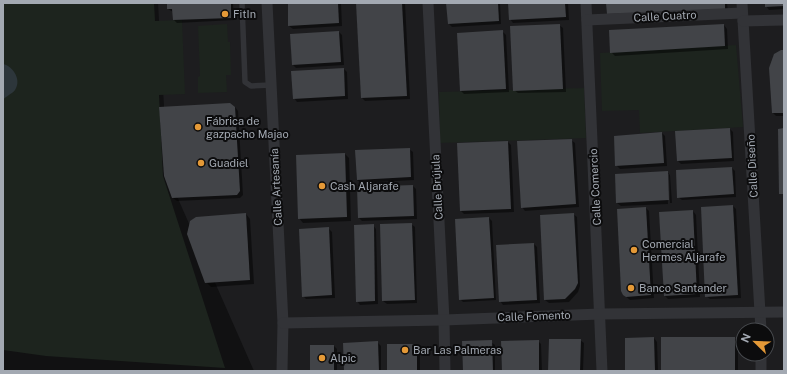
<svg xmlns="http://www.w3.org/2000/svg" width="787" height="374" font-family="'Public Sans',sans-serif">
<style>
.built{fill:#1d1d1f;fill-rule:evenodd}
.green{fill:#1d241e}
.water{fill:#2d363b}
.shadow{fill:#0007}
.building{fill:#424448}
.lines{fill:none;stroke-linecap:round;stroke-linejoin:round}
.lane{stroke:#323337;stroke-width:5.5}
.street{stroke:#323337;stroke-width:11}
.poi-dot{fill:#e49937;stroke:#0c0c0d;stroke-width:1.5}
.labels{text-anchor:middle;dominant-baseline:central;stroke-width:4;stroke-linejoin:round;paint-order:stroke}
.poi-label{font-size:11px;fill:#a3a9b2;stroke:#0c0c0d;text-anchor:start}
.street-label{font-size:11px;fill:#a3a9b2;stroke:#0c0c0d}
</style>
<rect width="100%" height="100%" fill="#111112"/>
<path class="built" d="M158 3H784V371H254L168 176ZM743 330H767V354H743Z"/>
<g class="green">
<path d="M3 3H154L155 21 182 20 185 94 159 95 163 176 225 368 46 356 3 350Z"/>
<path d="M227 24 228 42H230L231 75H226L227 92 198 93V77L200 76 198 26Z"/>
<path d="M736 45 743 127 640 133 639 110 602 111 600 53Z"/>
<path d="M584 88 586 138 440 143 439 92Z"/>
</g>
<path class="water" d="M3 64C13 66 22 80 15 90 12 94 6 96 3 100Z"/>
<g class="shadow">
<path d="M183 3H233L234 20 177 23 174 20 173 12 168 9Z"/>
<path d="M289 3H341L342 26 293 29 289 26Z"/>
<path d="M357 3H405L410 99 365 101 362 98Z"/>
<path d="M447 3H500L501 24 452 27 449 24Z"/>
<path d="M509 3H568L569 20 513 23 510 19Z"/>
<path d="M607 3H727L728 12Z"/>
<path d="M766 3H784V9L769 10 766 6Z"/>
<path d="M559 25 563 28 566 92 518 93 514 90Z"/>
<path d="M724 25 727 29 728 49 615 56 611 52Z"/>
<path d="M502 31 506 35 509 92 464 94 461 91Z"/>
<path d="M339 32 342 35 344 65 296 68 293 65Z"/>
<path d="M784 51V116H776L773 113Z"/>
<path d="M344 69 347 72 348 99 297 102 294 98Z"/>
<path d="M235 107 238 111 243 195 240 198 177 201 173 198Z"/>
<path d="M730 129 733 132 734 161 681 164 678 161Z"/>
<path d="M662 133 665 136 667 166 620 169 616 165Z"/>
<path d="M571 140 575 143 579 207 525 211 522 207Z"/>
<path d="M508 142 511 145 514 212 464 214 461 211Z"/>
<path d="M409 149 413 152 414 180 361 183 357 180Z"/>
<path d="M345 154 349 158 351 221 303 223 299 218Z"/>
<path d="M732 168 735 171 736 197 682 200 678 197Z"/>
<path d="M667 172 670 175 672 203H670L669 174H667L668 204 621 206 617 203 616 175Z"/>
<path d="M413 186 416 189 417 219 362 221 359 218Z"/>
<path d="M733 206 736 209 741 298 710 299 706 296Z"/>
<path d="M646 208 649 211 654 298 630 300 624 295Z"/>
<path d="M693 211 696 215 700 297 668 299 665 296Z"/>
<path d="M246 214 250 219 254 284 211 287 206 282Z"/>
<path d="M573 214 577 217 580 286 578 292 569 302 549 303 545 300Z"/>
<path d="M489 218 492 221 496 300 463 302 460 299Z"/>
<path d="M411 224 415 227 417 303 387 304 383 301Z"/>
<path d="M373 225 376 229 378 304 360 305 357 301Z"/>
<path d="M328 228 332 232 335 298 306 299 303 296Z"/>
<path d="M534 244 537 247 540 303 503 305 500 301Z"/>
<path d="M654 338 657 342 658 371H626V339Z"/>
<path d="M734 338 738 341V371H662Z"/>
<path d="M580 340 584 343 583 371H549Z"/>
<path d="M538 341 541 344 542 371H503Z"/>
<path d="M377 342 381 346V371H345Z"/>
<path d="M491 342 495 345V371H464Z"/>
<path d="M417 345 420 348V371H388Z"/>
<path d="M334 346 337 349V371H311Z"/>
</g>
<g class="building">
<path d="M167 3H231V18L173 20 172 9H167Z"/>
<path d="M288 3H338L339 23 288 26Z"/>
<path d="M356 3H402L407 96 361 98Z"/>
<path d="M446 3H498L499 21 448 24Z"/>
<path d="M508 3H565L566 17 509 20Z"/>
<path d="M606 3H725V9L607 14Z"/>
<path d="M765 3H784V6L765 7Z"/>
<path d="M560 24 563 89 513 91 510 26Z"/>
<path d="M724 24 725 46 610 53 609 30Z"/>
<path d="M503 30 506 89 460 91 457 33Z"/>
<path d="M339 31 341 62 292 65 290 34Z"/>
<path d="M781 50H784V113H772L769 68 774 54Z"/>
<path d="M344 68 345 96 293 99 291 71Z"/>
<path d="M230 103 235 107 240 191 237 195 172 198 164 176 159 107Z"/>
<path d="M730 128 732 158 677 161 675 131Z"/>
<path d="M784 128V194H779L778 129Z"/>
<path d="M662 132 664 163 615 166 614 136Z"/>
<path d="M572 139 576 204 521 208 517 141Z"/>
<path d="M508 141 511 209 460 211 457 143Z"/>
<path d="M410 148 411 177 357 180 355 150Z"/>
<path d="M345 153 347 217 298 219 296 155Z"/>
<path d="M732 167 734 194 677 198 676 170Z"/>
<path d="M668 171 669 200 616 203 615 174Z"/>
<path d="M413 185 414 216 358 218 357 187Z"/>
<path d="M733 205 738 295 705 297 701 207Z"/>
<path d="M646 207 651 295 626 297 623 295 621 291 617 209Z"/>
<path d="M693 210 697 294 664 296 659 212Z"/>
<path d="M246 213 250 280 205 283 187 234 190 221 196 217Z"/>
<path d="M574 213 578 283 575 289 565 299 544 300 540 215Z"/>
<path d="M489 217 494 298 459 300 455 219Z"/>
<path d="M412 223 415 300 382 301 380 224Z"/>
<path d="M374 224 375 301 356 302 354 225Z"/>
<path d="M329 227 332 295 302 297 299 229Z"/>
<path d="M534 243 537 300 499 302 496 245Z"/>
<path d="M654 337 655 371H625V338Z"/>
<rect x="661" y="337" width="74" height="34"/>
<path d="M549 339H581L580 371H548Z"/>
<path d="M492 340 493 371H463L462 341Z"/>
<path d="M539 340V371H502L501 341Z"/>
<path d="M378 341 379 371H344L343 343Z"/>
<rect x="387" y="344" width="30" height="27"/>
<rect x="310" y="345" width="24" height="26"/>
</g>
<g class="lines">
<path class="lane" d="M242 3 245 82 251 86 271 85"/>
<g class="street">
<path d="M267 3 283 323 282 371"/>
<path d="M428 3 444 320 445 371"/>
<path d="M586 3 602 371"/>
<path d="M742 3 761 330"/>
<path d="M587 20 742 13"/>
<path d="M743 21 784 20"/>
<path d="M283 323 444 320 600 314 784 312"/>
<path d="M761 354V371"/>
</g>
</g>
<g class="poi-dot">
<circle cx="225" cy="14" r="4"/>
<circle cx="198" cy="127" r="4"/>
<circle cx="201" cy="163" r="4"/>
<circle cx="322" cy="186" r="4"/>
<circle cx="634" cy="250" r="4"/>
<circle cx="631" cy="288" r="4"/>
<circle cx="405" cy="350" r="4"/>
<circle cx="322" cy="358" r="4"/>
</g>
<g class="labels">
<g class="poi-label">
<text x="233" y="14">FitIn</text>
<text x="206" y="121">Fábrica de<tspan x="206" dy="13">gazpacho Majao</tspan></text>
<text x="209" y="163">Guadiel</text>
<text x="330" y="186">Cash Aljarafe</text>
<text x="642" y="244">Comercial<tspan x="642" dy="13">Hermes Aljarafe</tspan></text>
<text x="639" y="288">Banco Santander</text>
<text x="413" y="350">Bar Las Palmeras</text>
<text x="330" y="358">Alpic</text>
</g>
<g class="street-label">
<text transform="translate(665 16) rotate(-3)">Calle Cuatro</text>
<text transform="translate(752 166) rotate(-93)">Calle Diseño</text>
<text transform="translate(276 187) rotate(-93)">Calle Artesanía</text>
<text transform="translate(437 187) rotate(-93)">Calle Brújula</text>
<text transform="translate(595 187) rotate(-93)">Calle Comercio</text>
<text transform="translate(534 316) rotate(-2)">Calle Fomento</text>
</g>
</g>
<rect width="787" height="374" fill="none" stroke="#a3a9b2" stroke-width="8"/>
<g transform="translate(755 342) rotate(293)"><circle r="19" fill="#0c0c0d" stroke="#484b4f"/>
<path d="M0-3L7 15L0 10L-7 15Z" fill="#e49937"/>
<text y="-6" font-size="11" font-weight="bold" text-anchor="middle" fill="#a3a9b2">N</text>
</g>
</svg>
